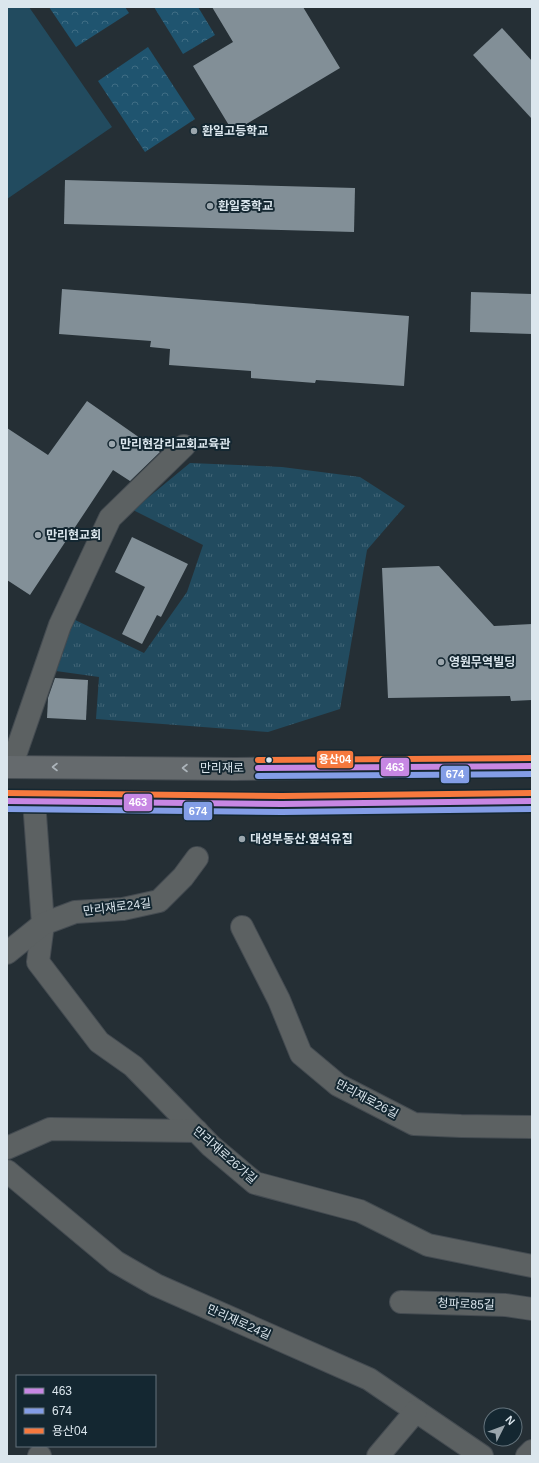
<svg xmlns="http://www.w3.org/2000/svg" width="539" height="1463" font-family="Helvetica,'Noto Sans KR',sans-serif">
<style>
.grass{fill:url(#grass-tufts)}
.forest{fill:url(#forest-crowns)}
.pitch{fill:#224b5f}
.building{fill:#828f97}
.lines{fill:none;stroke-linecap:round;stroke-linejoin:round}
.minor-casing{stroke:#444b51;stroke-width:24}
.primary-casing{stroke:#444b51;stroke-width:24}
.minor{stroke:#5c6162;stroke-width:22}
.primary{stroke:#656a6d;stroke-width:22}
.bus-1-casing{stroke:#142731;stroke-width:9}
.bus-2-casing{stroke:#142731;stroke-width:9}
.bus-3-casing{stroke:#142731;stroke-width:9}
.bus-1{stroke:#c787e3;stroke-width:6}
.bus-2{stroke:#839de6;stroke-width:6}
.bus-3{stroke:#f6793e;stroke-width:6}
.oneway{stroke:#acb4ba}
.poi-dot{fill:#9ba6ad;stroke:#142731;stroke-width:1.5}
.bus-dot{fill:#dbe6ed;stroke:#142731;stroke-width:1.5}
.labels{text-anchor:middle;dominant-baseline:central;stroke-width:4;stroke-linejoin:round;paint-order:stroke}
.poi-label{font-size:12px;font-weight:bold;fill:#dbe6ed;stroke:#142731;text-anchor:start}
.street-label{font-size:12px;fill:#dbe6ed;stroke:#142731}
.line-badge{stroke:#142731;stroke-width:1.5}
.badge-label{font-size:11px;text-anchor:middle;font-weight:bold;fill:#fff}
</style>
<defs>
<pattern id="grass-tufts" width="24" height="20" patternUnits="userSpaceOnUse"><rect width="24" height="20" fill="#224b5f"/><path d="M3 7l-1-3M5 7V3M7 7l1-3M15 17l-1-3M17 17v-4M19 17l1-3" fill="none" stroke="#426576"/></pattern>
<pattern id="forest-crowns" width="20" height="18" patternUnits="userSpaceOnUse"><rect width="20" height="18" fill="#1f546f"/><path d="M2 6a3 3 0 1 1 6 0M12 15a3 3 0 1 1 6 0" fill="none" stroke="#3f6d84"/></pattern>
</defs>
<rect width="100%" height="100%" fill="#252f35"/>
<path class="grass" d="M190 463 282 467 360 477 405 506 367 550 340 709 268 732 96 719 99 677 56 671 71 618 144 653 187 592 203 545 133 510Z"/>
<g class="forest">
<path d="M49 7H125L129 13 76 47Z"/>
<path d="M154 7H198L215 35 183 54Z"/>
<path d="M148 47 195 119 145 152 98 81Z"/>
</g>
<path class="pitch" d="M7 7H29L112 127 7 199Z"/>
<g class="building">
<path d="M212 7H303L340 68 233 132 193 66 233 42Z"/>
<path d="M502 28 532 61V119L473 55Z"/>
<path d="M65 180 355 188 354 232 64 224Z"/>
<path d="M62 289 409 316 404 386 316 380 315 383 251 378V371L169 365 170 349 150 347 151 341 59 334Z"/>
<path d="M471 292 532 294V334L470 332Z"/>
<path d="M87 401 160 452 130 481 113 470 30 595 7 580V428L48 455Z"/>
<path d="M132 537 188 564 161 617 157 615 142 644 122 634 145 587 115 572Z"/>
<path d="M439 566 494 626 532 624V700L511 701 510 696 388 698 382 568Z"/>
<path d="M55 678 88 680 86 720 47 718 48 698Z"/>
</g>
<g class="lines">
<g class="minor-casing">
<g id="minor">
<path d="M11 767 60 625 110 518 184 446"/>
<path d="M34 801 43 924 38 962 99 1042 133 1066 211 1146 255 1183 360 1211 428 1245 532 1266"/>
<path d="M242 927 279 1000 301 1054 338 1085 414 1124 461 1126 532 1127"/>
<path d="M7 953 43 924 75 912 123 909 159 901 183 877 197 858"/>
<path d="M7 1148 50 1129 197 1131"/>
<path d="M7 1171 116 1262 156 1285 369 1379 482 1456"/>
<path d="M401 1302 505 1305 532 1309"/>
<path d="M39 1456H40"/>
<path d="M378 1456 416 1411"/>
<path d="M527 1456 532 1451"/>
</g>
</g>
<g class="primary-casing">
<g id="primary">
<path d="M7 767 235 769 532 766"/>
<path d="M7 801 282 804 532 801"/>
</g>
</g>
<use href="#minor" class="minor"/>
<use href="#primary" class="primary"/>
<g class="bus-1-casing">
<g id="bus-1">
<path d="M258 768 532 766"/>
<path d="M7 801 282 804 532 801"/>
</g>
</g>
<g class="bus-2-casing">
<g id="bus-2">
<path d="M258 776 532 774"/>
<path d="M7 809 282 812 532 809"/>
</g>
</g>
<g class="bus-3-casing">
<g id="bus-3">
<path d="M258 760 532 758"/>
<path d="M7 793 282 796 532 793"/>
</g>
</g>
<use href="#bus-1" class="bus-1"/>
<use href="#bus-2" class="bus-2"/>
<use href="#bus-3" class="bus-3"/>
</g>
<defs><path id="oneway-chevron" d="M-2-3.5L2.5 0L-2 3.5" fill="none" stroke-width="1.6" stroke-linecap="round" stroke-linejoin="round"/></defs>
<g class="oneway">
<use href="#oneway-chevron" transform="translate(55 767) rotate(-180)"/>
<use href="#oneway-chevron" transform="translate(185 768) rotate(-180)"/>
</g>
<g class="poi-dot">
<circle cx="194" cy="131" r="4"/>
<circle cx="210" cy="206" r="4"/>
<circle cx="112" cy="444" r="4"/>
<circle cx="38" cy="535" r="4"/>
<circle cx="441" cy="662" r="4"/>
<circle cx="242" cy="839" r="4"/>
</g>
<circle class="bus-dot" cx="269" cy="760" r="3.5"/>
<g class="labels">
<g class="poi-label">
<text x="202" y="131">환일고등학교</text>
<text x="218" y="206">환일중학교</text>
<text x="120" y="444">만리현감리교회교육관</text>
<text x="46" y="535">만리현교회</text>
<text x="449" y="662">영원무역빌딩</text>
<text x="250" y="839">대성부동산.옆석유집</text>
</g>
<g class="street-label">
<text x="222" y="768">만리재로</text>
<text transform="translate(117 907) rotate(-7)">만리재로24길</text>
<text transform="translate(367 1099) rotate(28)">만리재로26길</text>
<text transform="translate(225 1155) rotate(41)">만리재로26가길</text>
<text transform="translate(466 1304) rotate(2)">청파로85길</text>
<text transform="translate(239 1322) rotate(24)">만리재로24길</text>
</g>
</g>
<g class="line-badge">
<rect x="316" y="750" width="38" height="19" rx="4" fill="#f6793e"/>
<rect x="380" y="757" width="30" height="20" rx="4" fill="#c787e3"/>
<rect x="440" y="765" width="30" height="19" rx="4" fill="#839de6"/>
<rect x="123" y="793" width="30" height="19" rx="4" fill="#c787e3"/>
<rect x="183" y="801" width="30" height="20" rx="4" fill="#839de6"/>
</g>
<g class="badge-label">
<text x="335" y="763">용산04</text>
<text x="395" y="771">463</text>
<text x="455" y="778">674</text>
<text x="138" y="806">463</text>
<text x="198" y="815">674</text>
</g>
<rect width="539" height="1463" fill="none" stroke="#dbe6ed" stroke-width="16"/>
<rect x="16" y="1375" width="140" height="72" fill="#142731" stroke="#64737c"/>
<rect x="24" y="1388" width="20" height="6" fill="#c787e3" stroke="#64737c"/>
<text x="52" y="1395" font-size="12" fill="#dbe6ed">463</text>
<rect x="24" y="1408" width="20" height="6" fill="#839de6" stroke="#64737c"/>
<text x="52" y="1415" font-size="12" fill="#dbe6ed">674</text>
<rect x="24" y="1428" width="20" height="6" fill="#f6793e" stroke="#64737c"/>
<text x="52" y="1435" font-size="12" fill="#dbe6ed">용산04</text>
<g transform="translate(503 1427) rotate(48)"><circle r="19" fill="#142731" stroke="#64737c"/>
<path d="M0-3L7 15L0 10L-7 15Z" fill="#9ba6ad"/>
<text y="-6" font-size="11" font-weight="bold" text-anchor="middle" fill="#dbe6ed">N</text>
</g>
</svg>
